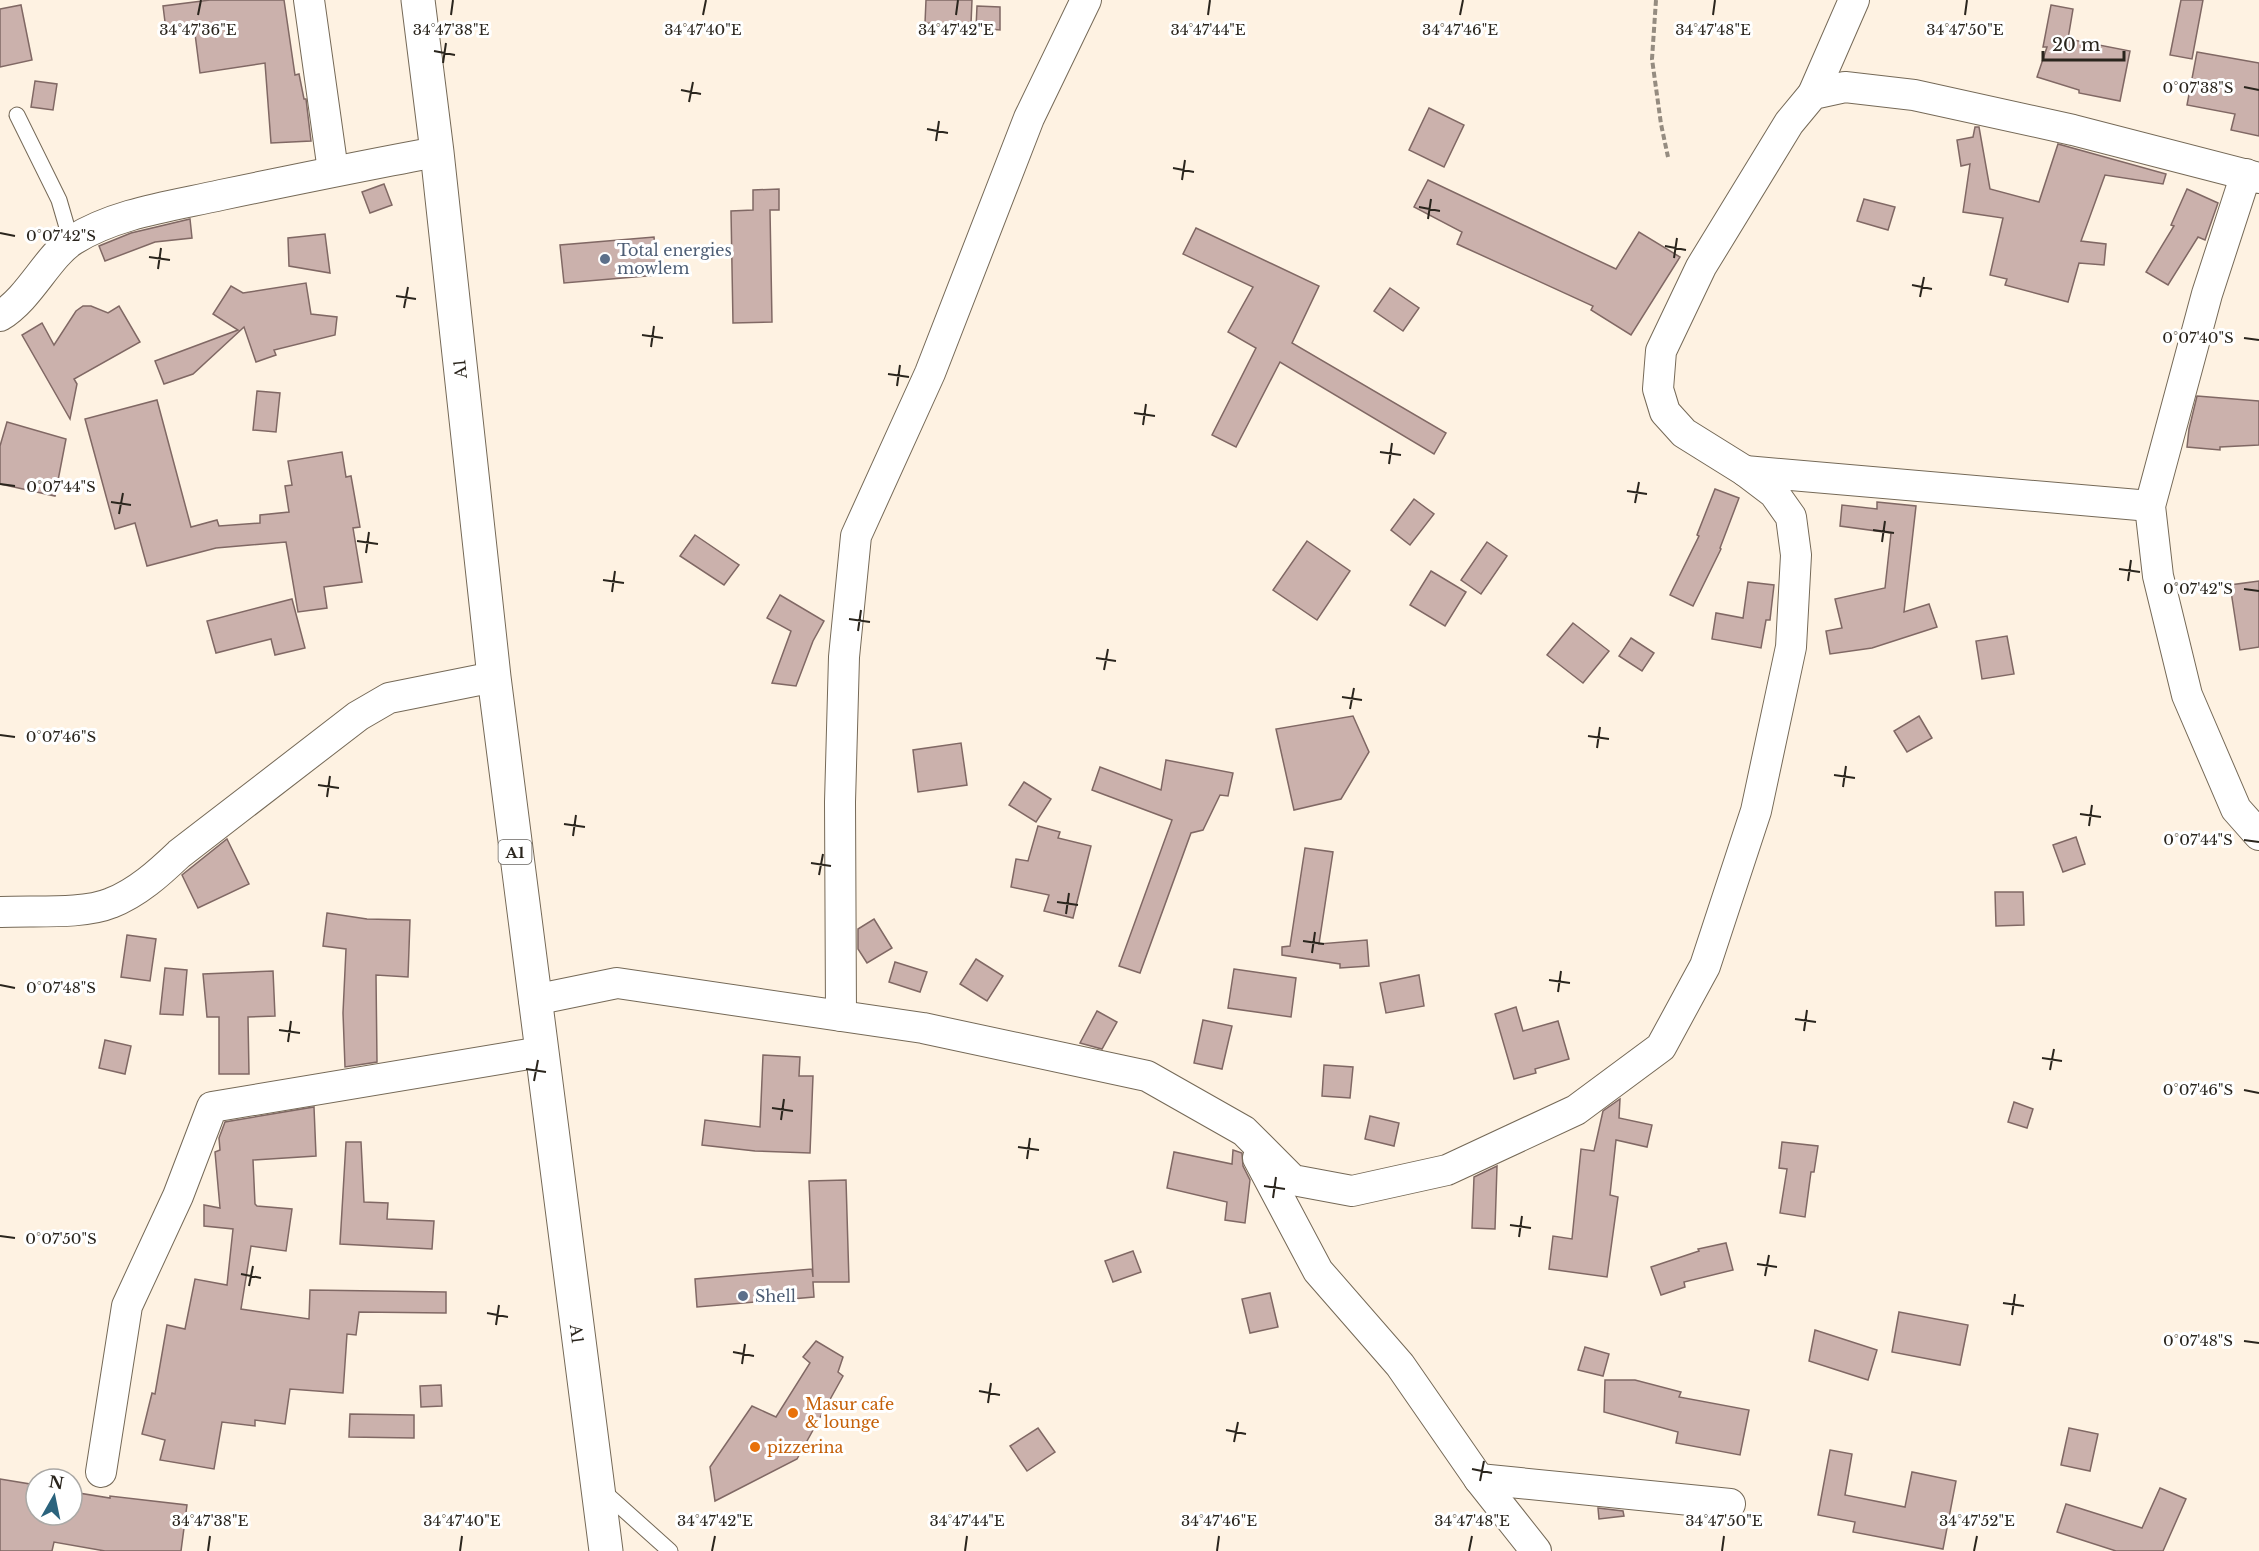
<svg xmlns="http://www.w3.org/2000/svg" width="2259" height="1551" font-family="'Libre Baskerville',serif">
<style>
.building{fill:#cbb1ac;stroke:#806864;stroke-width:1.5}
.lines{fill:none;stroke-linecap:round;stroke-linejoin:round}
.lane-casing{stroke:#756957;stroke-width:17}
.street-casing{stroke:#756957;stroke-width:32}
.highway-casing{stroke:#756957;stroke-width:35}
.path{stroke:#958c80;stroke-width:4;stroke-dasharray:6 3;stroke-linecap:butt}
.lane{stroke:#fff;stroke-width:15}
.street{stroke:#fff;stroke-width:30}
.highway{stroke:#fff;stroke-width:33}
.ticks{fill:none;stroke:#2a251d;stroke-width:2}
.service-dot{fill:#5c6f8a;stroke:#fff;stroke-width:2}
.food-dot{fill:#e8710a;stroke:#fff;stroke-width:2}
.labels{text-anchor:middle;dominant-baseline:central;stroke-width:6;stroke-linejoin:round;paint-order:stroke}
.shield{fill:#fff;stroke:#6a6661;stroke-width:1.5}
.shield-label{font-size:15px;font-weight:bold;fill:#2a251d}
.service-label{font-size:16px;fill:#4e5e75;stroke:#fff;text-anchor:start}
.street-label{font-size:16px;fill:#2a251d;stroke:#fff}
.food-label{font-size:16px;fill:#c56008;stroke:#fff;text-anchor:start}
.ticks-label{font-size:15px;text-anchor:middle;fill:#2a251d;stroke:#fff;stroke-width:6;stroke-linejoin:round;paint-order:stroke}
</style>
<rect width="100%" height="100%" fill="#fef2e2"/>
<g class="building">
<path d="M210 0H284L295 75 299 74 304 99H306L311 141 271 143 265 63 200 73 194 26 166 30 163 6Z"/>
<path d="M926 0H972L971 24 925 23Z"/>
<path d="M2181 0H2203L2192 59 2170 55Z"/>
<path d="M21 5 32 60 0 67V9Z"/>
<path d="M2051 5 2073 9 2068 39 2130 51 2120 101 2079 93V90L2037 77 2047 47H2043Z"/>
<path d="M977 6 1000 7V30L976 28Z"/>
<path d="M2197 52 2259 63V136L2231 130 2235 114 2187 105Z"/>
<path d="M35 81 57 84 53 110 31 107Z"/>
<path d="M1429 108 1464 125 1444 167 1409 150Z"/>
<path d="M1975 127H1979L1990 189 2039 202 2058 144 2166 174 2163 184 2105 175 2081 241 2106 244 2104 265 2079 263 2068 302 2005 285 2007 279 1990 275 2003 218 1963 212 1970 164 1961 166 1957 140 1973 137Z"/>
<path d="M1428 180 1616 269 1639 232 1680 257 1631 335 1591 310 1593 306 1457 244 1462 232 1414 207Z"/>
<path d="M384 184 392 205 370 213 362 192Z"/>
<path d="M779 189V210H770L772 322 733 323 731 211 753 210V190Z"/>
<path d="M2187 189 2218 203 2205 240 2198 237 2168 285 2146 272 2174 226 2171 225Z"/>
<path d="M1864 199 1895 207 1888 230 1857 221Z"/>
<path d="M190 219 192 238 155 242 105 261 99 246 131 233Z"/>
<path d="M1196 228 1319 286 1292 343 1446 433 1434 454 1280 362 1236 447 1212 435 1256 348 1228 332 1253 287 1183 254Z"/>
<path d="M325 234 330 273 289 266 288 238Z"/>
<path d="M654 237 658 275 564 283 560 245Z"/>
<path d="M306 283 311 314 337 317 335 335 274 350 276 355 256 362 244 327 193 374 164 384 155 361 238 330 213 314 231 286 243 293Z"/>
<path d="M1390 288 1419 308 1403 331 1374 311Z"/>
<path d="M83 306H91L108 313 119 306 140 342 74 379 77 384 70 419 22 335 42 323 54 345 76 311Z"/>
<path d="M257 391 280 393 276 432 253 430Z"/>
<path d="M2197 396 2259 401V445L2220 447V450L2187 447 2189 429Z"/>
<path d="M157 400 191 527 217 520 219 526 260 523V515L289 512 285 486 292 485 288 461 342 452 346 477 351 476 360 527 353 528 362 582 324 587 327 608 298 612 286 542 216 548 147 566 135 523 115 529 85 419Z"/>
<path d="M7 422 66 439 55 496 0 484V446Z"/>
<path d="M1715 489 1739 498 1720 548 1721 549 1693 606 1670 595 1699 536 1697 535Z"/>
<path d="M1414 499 1434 514 1410 545 1391 530Z"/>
<path d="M1877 502 1916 506 1904 612 1929 604 1937 627 1872 648 1830 654 1826 631 1842 628 1835 599 1885 588 1891 533 1840 526 1842 505 1877 509Z"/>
<path d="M695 535 739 565 724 585 680 556Z"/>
<path d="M1307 541 1350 571 1317 620 1273 590Z"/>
<path d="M1487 542 1507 556 1481 594 1461 580Z"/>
<path d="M1431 571 1466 592 1445 626 1410 605Z"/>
<path d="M2259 581V647L2240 650 2230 585Z"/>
<path d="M1748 582 1774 585 1770 620H1766L1761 648 1712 639 1716 613 1743 618Z"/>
<path d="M780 595 824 621 813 641 796 686 772 683 791 631 767 618Z"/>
<path d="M292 599 305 648 275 655 271 639 216 653 207 621Z"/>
<path d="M1573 623 1609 651 1583 683 1547 655Z"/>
<path d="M2007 636 2014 674 1982 679 1976 641Z"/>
<path d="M1631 638 1654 653 1642 671 1619 656Z"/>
<path d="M1353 716 1369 752 1341 799 1294 810 1276 729Z"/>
<path d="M1919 716 1932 738 1907 752 1894 731Z"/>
<path d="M961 743 967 785 918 792 913 750Z"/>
<path d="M1166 760 1233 773 1228 796 1220 795 1203 830 1191 833 1140 973 1119 966 1172 820 1092 790 1100 767 1161 790Z"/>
<path d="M1024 782 1051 799 1036 822 1009 805Z"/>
<path d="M1038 826 1060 832 1058 838 1091 846 1073 918 1044 911 1049 895 1011 887 1016 859 1028 861Z"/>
<path d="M2076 837 2085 864 2063 872 2053 845Z"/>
<path d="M227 839 249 884 198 908 182 875Z"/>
<path d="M1305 848 1333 852 1319 944 1367 940 1369 966 1340 968V964L1282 955V947L1290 946Z"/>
<path d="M1995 892H2023L2024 925 1996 926Z"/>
<path d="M327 913 367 919 410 920 408 977 376 975 377 1062 345 1067 343 1013 346 949 323 946Z"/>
<path d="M874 919 892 948 867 963 858 949V929Z"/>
<path d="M127 935 156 939 150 981 121 977Z"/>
<path d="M976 959 1003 976 987 1001 960 984Z"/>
<path d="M895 962 927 972 920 992 889 982Z"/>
<path d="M165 968 187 970 183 1015 160 1014Z"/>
<path d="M1234 969 1296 978 1291 1017 1228 1008Z"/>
<path d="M273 971 275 1016 248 1017 249 1074H219V1017H207L203 974Z"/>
<path d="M1419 975 1424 1006 1386 1013 1380 983Z"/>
<path d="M1516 1007 1523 1031 1558 1021 1569 1059 1535 1069 1536 1073 1514 1079 1495 1014Z"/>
<path d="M1097 1011 1117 1022 1102 1049 1080 1043Z"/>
<path d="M1203 1020 1232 1026 1222 1069 1194 1063Z"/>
<path d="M105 1040 131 1046 125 1074 99 1068Z"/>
<path d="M763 1055 800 1057 799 1076H813L810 1153 755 1151 702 1145 705 1120 760 1127Z"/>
<path d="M1324 1065 1353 1067 1350 1098 1322 1096Z"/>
<path d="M1620 1099 1619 1118 1652 1125 1647 1147 1616 1140 1610 1195 1618 1197 1607 1277 1549 1269 1553 1236 1572 1239 1581 1149 1594 1151 1603 1111Z"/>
<path d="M2014 1102 2033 1109 2027 1128 2008 1122Z"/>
<path d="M314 1107 316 1156 253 1160 255 1204 257 1206 292 1209 286 1251 251 1246 241 1309 309 1319 310 1290 446 1292V1313L359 1312 356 1335 347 1334 343 1393 290 1389 285 1424 255 1420V1426L222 1422 214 1469 160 1460 165 1440 142 1434 152 1393 155 1394 167 1325 185 1329 195 1279 227 1285 233 1229 204 1226V1205L220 1208 215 1152 220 1150 219 1138 225 1122Z"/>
<path d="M1370 1116 1399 1123 1394 1146 1365 1139Z"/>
<path d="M346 1142H361L364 1202 388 1203 387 1219 434 1221 432 1249 340 1244Z"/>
<path d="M1782 1142 1818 1146 1814 1172H1811L1805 1217 1780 1213 1787 1169 1779 1168Z"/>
<path d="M1233 1150 1242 1153 1243 1166 1250 1180 1245 1223 1225 1220 1227 1202 1167 1188 1174 1152 1232 1164Z"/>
<path d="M1497 1166 1495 1229 1472 1228 1474 1177Z"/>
<path d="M846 1180 849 1282H813L814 1297 697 1307 695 1279 812 1269 813 1277 809 1181Z"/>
<path d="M1726 1243 1733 1270 1684 1282 1685 1287 1661 1295 1651 1267 1699 1251 1698 1249Z"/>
<path d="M1133 1251 1141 1272 1113 1282 1105 1261Z"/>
<path d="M1270 1293 1278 1327 1250 1333 1242 1299Z"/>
<path d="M1899 1312 1968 1325 1960 1365 1892 1352Z"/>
<path d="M1815 1330 1877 1350 1868 1380 1809 1361Z"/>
<path d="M816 1341 843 1357 838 1372 843 1376 797 1459 715 1501 710 1467 752 1406 776 1417 810 1363 803 1357Z"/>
<path d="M1585 1347 1609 1354 1603 1376 1578 1370Z"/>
<path d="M1605 1380H1635L1681 1392 1679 1397 1749 1410 1740 1455 1676 1443 1678 1432 1604 1412Z"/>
<path d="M441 1385 442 1406 421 1407 420 1386Z"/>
<path d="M350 1414 414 1415V1438L349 1437Z"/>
<path d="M1038 1428 1055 1452 1027 1471 1010 1446Z"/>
<path d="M2069 1428 2098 1434 2090 1471 2061 1465Z"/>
<path d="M1830 1450 1852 1454 1845 1495 1905 1507 1912 1472 1956 1481 1943 1549 1853 1532 1855 1522 1818 1515Z"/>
<path d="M0 1479 36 1485V1515H72V1492L110 1498V1496L187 1505 181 1551H105L54 1542 52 1551H0Z"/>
<path d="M2160 1488 2186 1499 2163 1551H2116L2057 1532 2066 1504 2142 1528Z"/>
<path d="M1598 1508 1623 1511 1624 1516 1599 1519Z"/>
</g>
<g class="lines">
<g class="lane-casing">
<g id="lane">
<path d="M17 115 59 200 71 241"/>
<path d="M603 1491 670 1551"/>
</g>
</g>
<g class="street-casing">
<g id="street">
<path d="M309 0 333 171"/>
<path d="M1813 94 1854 0"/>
<path d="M2246 174 2207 294 2150 506 2158 576 2187 695 2236 809 2259 835"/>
<path d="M0 316C30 298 47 257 73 240 116 213 172 206 221 195 293 180 365 165 437 152"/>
<path d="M1745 471 2150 506"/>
<path d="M0 912C32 910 82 915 111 903 137 893 159 873 179 854L358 716 389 698 494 677"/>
<path d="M534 1000 617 983 923 1028 1147 1076 1244 1131 1293 1180 1352 1191 1447 1170 1576 1110 1661 1047 1705 966 1756 811 1791 647 1796 555 1791 517 1774 493 1745 471 1684 433 1665 412 1658 389 1661 351 1701 267 1789 123 1813 94 1845 87 1914 95 2073 130 2259 178"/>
<path d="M841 1016 840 802 844 657 856 536 930 373 1029 118 1086 0"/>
<path d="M1258 1158 1318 1271 1400 1365 1479 1479 1536 1551"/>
<path d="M101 1472 127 1306 178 1196 212 1107 541 1052"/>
<path d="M1479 1479 1730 1504"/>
</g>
</g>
<g class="highway-casing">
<path id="highway" d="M418 0 437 152 494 677 606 1551"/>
</g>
<path class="path" d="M1656 0 1652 59 1661 124 1668 157"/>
<use href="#lane" class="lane"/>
<use href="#street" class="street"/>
<use href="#highway" class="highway"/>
</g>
<path class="ticks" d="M198 15 201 0M451 15 453 0M703 15 706 0M956 15 958 0M1208 15 1210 0M1460 15 1463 0M1713 15 1715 0M1965 15 1967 0M434 51 455 55M443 63 446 43M2244 87 2259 90M681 90 701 94M689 102 693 82M927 129 948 133M936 141 939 121M1173 168 1194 172M1182 180 1185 160M1419 207 1440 211M1428 219 1431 199M0 233 15 236M1665 246 1686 250M149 257 170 260M1674 258 1677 238M158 269 161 248M1912 285 1932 289M396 296 416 299M1920 297 1924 277M404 308 408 287M642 335 663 338M2244 338 2259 340M651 347 654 326M888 374 909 377M897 386 900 365M1134 413 1155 416M1143 425 1146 404M1380 452 1401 455M1389 464 1392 443M0 484 15 486M1627 491 1647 494M111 502 131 505M1635 503 1639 482M119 514 123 493M1873 530 1894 533M357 541 378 544M1882 542 1885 521M366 553 369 532M2119 569 2140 572M603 580 624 583M2128 581 2131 560M2244 589 2259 591M612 592 615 571M849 619 870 622M858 631 861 610M1096 658 1116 661M1104 670 1108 649M1342 697 1362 700M1350 709 1354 688M0 735 15 737M1588 736 1609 739M1597 748 1600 727M1834 775 1855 778M318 785 339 788M1843 787 1846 766M327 797 330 776M2080 814 2101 817M564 824 585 827M2089 826 2092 805M573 836 576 815M2244 840 2259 842M811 863 831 866M819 875 823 854M1057 902 1078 905M1066 914 1069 893M1303 941 1324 944M1312 953 1315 932M1549 980 1570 983M0 985 15 988M1558 992 1561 971M1795 1019 1816 1022M279 1030 300 1033M1804 1031 1807 1010M288 1042 291 1021M2042 1058 2062 1061M526 1069 546 1072M2050 1070 2054 1049M534 1081 538 1060M2244 1090 2259 1093M772 1108 793 1111M781 1120 784 1099M1018 1147 1039 1150M1027 1159 1030 1138M1264 1186 1285 1189M1273 1198 1276 1177M1510 1225 1531 1228M0 1236 15 1238M1519 1237 1522 1216M1757 1264 1777 1267M241 1274 261 1278M1765 1276 1769 1255M249 1286 253 1266M2003 1303 2024 1306M487 1313 508 1317M2012 1315 2015 1294M496 1325 499 1305M2244 1341 2259 1343M733 1352 754 1356M742 1364 745 1344M979 1391 1000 1395M988 1403 991 1383M1226 1430 1246 1434M1234 1442 1238 1422M1472 1469 1492 1473M1480 1481 1484 1461M208 1551 210 1536M460 1551 462 1536M712 1551 715 1536M965 1551 967 1536M1217 1551 1219 1536M1469 1551 1472 1536M1722 1551 1724 1536M1974 1551 1977 1536"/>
<g class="service-dot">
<circle cx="605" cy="259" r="6"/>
<circle cx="743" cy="1296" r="6"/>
</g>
<g class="food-dot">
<circle cx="793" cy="1413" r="6"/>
<circle cx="755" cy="1447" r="6"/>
</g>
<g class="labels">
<rect class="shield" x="498.5" y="840" width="33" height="24" rx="4.5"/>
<g class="shield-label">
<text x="515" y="852">A1</text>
</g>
<g class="service-label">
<text x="617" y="250">Total energies<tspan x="617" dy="18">mowlem</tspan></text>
<text x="755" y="1296">Shell</text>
</g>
<g class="street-label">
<text transform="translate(460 369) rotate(-96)">A1</text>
<text transform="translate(577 1334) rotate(83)">A1</text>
</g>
<g class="food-label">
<text x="805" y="1404">Masur cafe<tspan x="805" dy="18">&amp; lounge</tspan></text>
<text x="767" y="1447">pizzerina</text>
</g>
</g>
<g class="ticks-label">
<text x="198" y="35">34°47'36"E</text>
<text x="451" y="35">34°47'38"E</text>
<text x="703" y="35">34°47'40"E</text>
<text x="956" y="35">34°47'42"E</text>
<text x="1208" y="35">34°47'44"E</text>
<text x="1460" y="35">34°47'46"E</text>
<text x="1713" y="35">34°47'48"E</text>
<text x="1965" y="35">34°47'50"E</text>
<text x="2198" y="93">0°07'38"S</text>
<text x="61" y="241">0°07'42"S</text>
<text x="2198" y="343">0°07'40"S</text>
<text x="61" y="492">0°07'44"S</text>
<text x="2198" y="594">0°07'42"S</text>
<text x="61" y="742">0°07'46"S</text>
<text x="2198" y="845">0°07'44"S</text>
<text x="61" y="993">0°07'48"S</text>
<text x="2198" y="1095">0°07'46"S</text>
<text x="61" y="1244">0°07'50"S</text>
<text x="2198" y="1346">0°07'48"S</text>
<text x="210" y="1526">34°47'38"E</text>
<text x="462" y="1526">34°47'40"E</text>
<text x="715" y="1526">34°47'42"E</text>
<text x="967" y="1526">34°47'44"E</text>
<text x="1219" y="1526">34°47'46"E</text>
<text x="1472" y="1526">34°47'48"E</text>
<text x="1724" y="1526">34°47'50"E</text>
<text x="1977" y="1526">34°47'52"E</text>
</g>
<g transform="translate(54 1497) rotate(9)"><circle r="28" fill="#ffffff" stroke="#aaa8a5" stroke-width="1.5"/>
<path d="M0-4.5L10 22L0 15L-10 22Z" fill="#2b637d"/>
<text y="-9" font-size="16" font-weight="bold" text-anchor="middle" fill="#2a251d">N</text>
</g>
<path d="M2043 51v9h81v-9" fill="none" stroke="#2a251d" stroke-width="3"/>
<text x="2052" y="51" font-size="18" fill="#2a251d" stroke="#ffffff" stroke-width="4.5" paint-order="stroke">20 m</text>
</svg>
